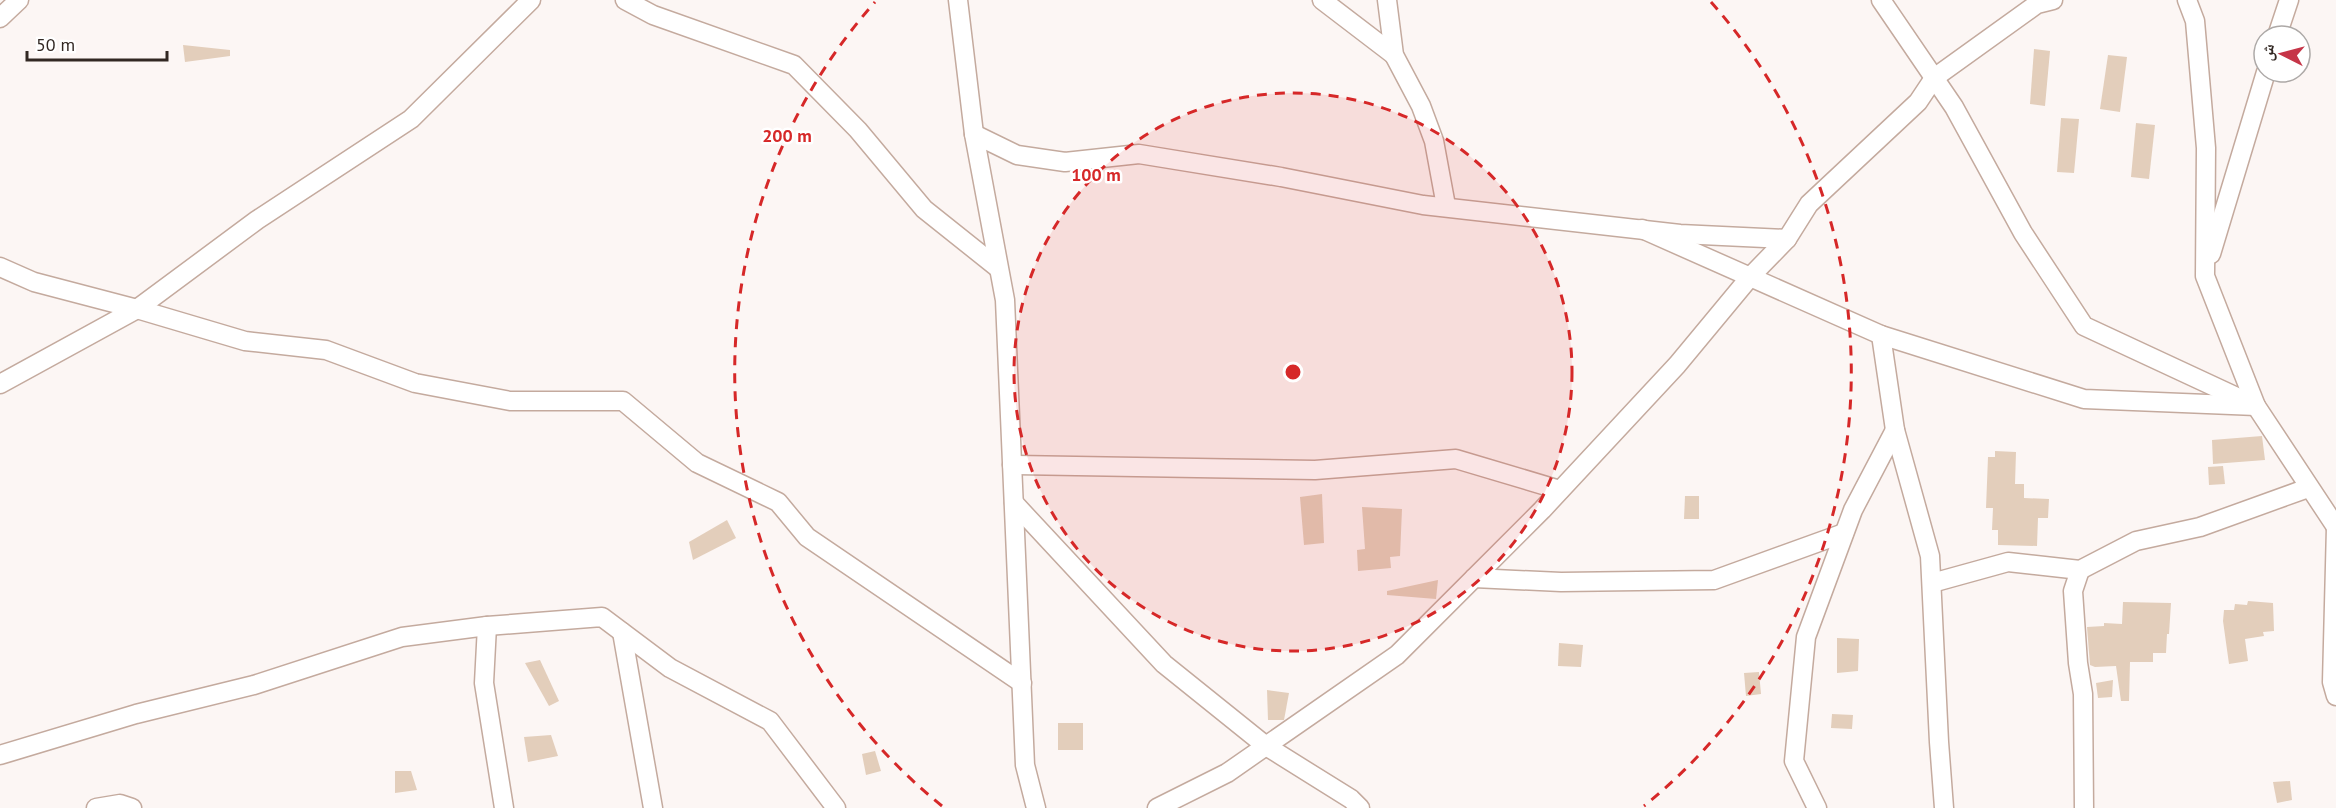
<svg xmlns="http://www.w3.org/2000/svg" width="2336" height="808" font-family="'PT Sans','Noto Naskh Arabic',sans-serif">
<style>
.building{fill:#e3cebb}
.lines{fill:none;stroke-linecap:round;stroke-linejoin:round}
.street-casing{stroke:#c4aa9e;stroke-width:21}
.street{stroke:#fff;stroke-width:18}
.ring{fill:none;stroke:#d62828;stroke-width:3;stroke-dasharray:10 8}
.centre{fill:#d62828;stroke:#fff;stroke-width:3}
.ring-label{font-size:18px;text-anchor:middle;font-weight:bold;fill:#d62828;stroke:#fff;stroke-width:5;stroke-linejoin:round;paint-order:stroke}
</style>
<rect width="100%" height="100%" fill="#fcf6f4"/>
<g class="building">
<path d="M183 45 230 50V56L185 62Z"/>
<path d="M2034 49 2050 51 2045 106 2030 104Z"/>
<path d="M2108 55 2127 57 2120 112 2100 109Z"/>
<path d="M2061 118 2079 119 2074 173 2057 172Z"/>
<path d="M2136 123 2155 125 2149 179 2131 177Z"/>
<path d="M2262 436 2265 460 2213 464 2212 440Z"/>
<path d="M1995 451 2016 452 2015 484H2024V498L2049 499 2048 518H2038L2037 546 1998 545V530H1992L1993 508H1986L1988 457H1995Z"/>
<path d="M2223 466 2225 484 2209 485 2208 467Z"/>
<path d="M1322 494 1324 543 1304 545 1300 497Z"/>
<path d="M1685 496H1699V519H1684Z"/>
<path d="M1362 507 1402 509 1400 556 1390 557 1391 568 1358 571 1357 550 1365 549Z"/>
<path d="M727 520 736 538 693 560 689 542Z"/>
<path d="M1438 580 1436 599 1387 595V591Z"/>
<path d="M2248 601 2273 603 2274 631 2263 632 2264 636 2245 639 2248 661 2229 664 2223 621 2224 610H2234L2235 604 2247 605Z"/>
<path d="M2123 602 2171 603 2169 634H2167L2166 653H2153V662H2130L2129 701H2121L2116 666 2095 667 2090 665 2087 627 2104 626V623L2122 624Z"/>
<path d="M1837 638 1859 639 1858 671 1837 673Z"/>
<path d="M1559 643 1583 645 1581 667 1558 666Z"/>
<path d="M540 660 559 701 549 706 525 663Z"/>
<path d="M1759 672 1761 694 1746 696 1744 673Z"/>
<path d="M2113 680 2112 697 2098 698 2096 683Z"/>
<path d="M1267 690 1289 693 1284 720H1268Z"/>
<path d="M1832 714 1853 715 1852 729 1831 728Z"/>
<rect x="1058" y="723" width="25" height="27"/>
<path d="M551 735 558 756 528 762 524 737Z"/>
<path d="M875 751 881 771 866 775 862 754Z"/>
<path d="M395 771H411L417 790 395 793Z"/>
<path d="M2290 781 2292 800 2277 803 2273 782Z"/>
</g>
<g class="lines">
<g class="street-casing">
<g id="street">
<path d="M625 0 653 15 794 65 858 130 924 209 998 268"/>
<path d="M958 0 974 134 1005 300 1025 765 1036 808"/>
<path d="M1322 0 1394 55"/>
<path d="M1387 0 1394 55 1421 106 1434 141 1446 206"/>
<path d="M1881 0 1954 107 2023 233 2084 326 2256 406 2336 527"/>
<path d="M0 18 19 0"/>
<path d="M2277 36 2289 0"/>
<path d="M974 134 1017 155 1065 162 1139 154 1281 177 1423 205 1680 234 1787 239"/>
<path d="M1642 229 1881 335 2084 399 2256 406 2205 276 2206 148 2195 21 2187 0"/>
<path d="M2211 254 2266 72"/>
<path d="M0 267 34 282 137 309 245 341 326 350 415 383 510 401H623L697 463 778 502 807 537 1022 683"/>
<path d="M1881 335 1895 430 1930 556 1939 742 1944 808"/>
<path d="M0 384 137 309 257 220 411 119 531 0"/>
<path d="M1012 465 1315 470 1456 459 1560 490"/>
<path d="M1014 503 1164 664 1266 746 1351 799 1360 808"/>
<path d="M2336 527 2332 682 2336 696"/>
<path d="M2080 570 2073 591 2078 663 2083 694 2084 808"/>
<path d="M1474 578 1561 582 1714 580 1844 533"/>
<path d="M1932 583 2008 562 2080 570 2136 541 2200 527 2308 488"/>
<path d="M487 626 484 683 504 808"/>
<path d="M622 632 653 808"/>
<path d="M0 755 136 714 254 685 402 637 487 626 602 617 670 668 770 721 836 808"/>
<path d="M96 808 120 804 132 808"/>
<path d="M1157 808 1227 773 1397 655 1542 510 1677 365 1750 277 1787 239 1809 204 1918 102 1934 78 2037 4 2053 0"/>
<path d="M1817 808 1794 761 1806 637 1853 510 1895 430"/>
</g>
</g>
<use href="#street" class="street"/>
</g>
<circle cx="1293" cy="372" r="279" fill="#d62828" fill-opacity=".12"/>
<g class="ring">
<circle cx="1293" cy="372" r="279"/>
<path d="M942 806A558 558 0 0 1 875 2M1711 2A558 558 0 0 1 1644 806"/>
</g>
<circle cx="1293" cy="372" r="9" class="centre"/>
<g class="ring-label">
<text x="787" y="142">200 m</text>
<text x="1096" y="181">100 m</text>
</g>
<g transform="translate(2282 54) rotate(276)"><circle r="28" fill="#ffffff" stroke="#ada9a7" stroke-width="1.5"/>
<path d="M0-4.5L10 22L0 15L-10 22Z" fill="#c63548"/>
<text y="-9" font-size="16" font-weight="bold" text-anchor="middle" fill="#322823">ش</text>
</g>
<path d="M27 51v9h140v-9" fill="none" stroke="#322823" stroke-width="3"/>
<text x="36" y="51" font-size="18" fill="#322823" stroke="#ffffff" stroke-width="4.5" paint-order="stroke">50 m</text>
</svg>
